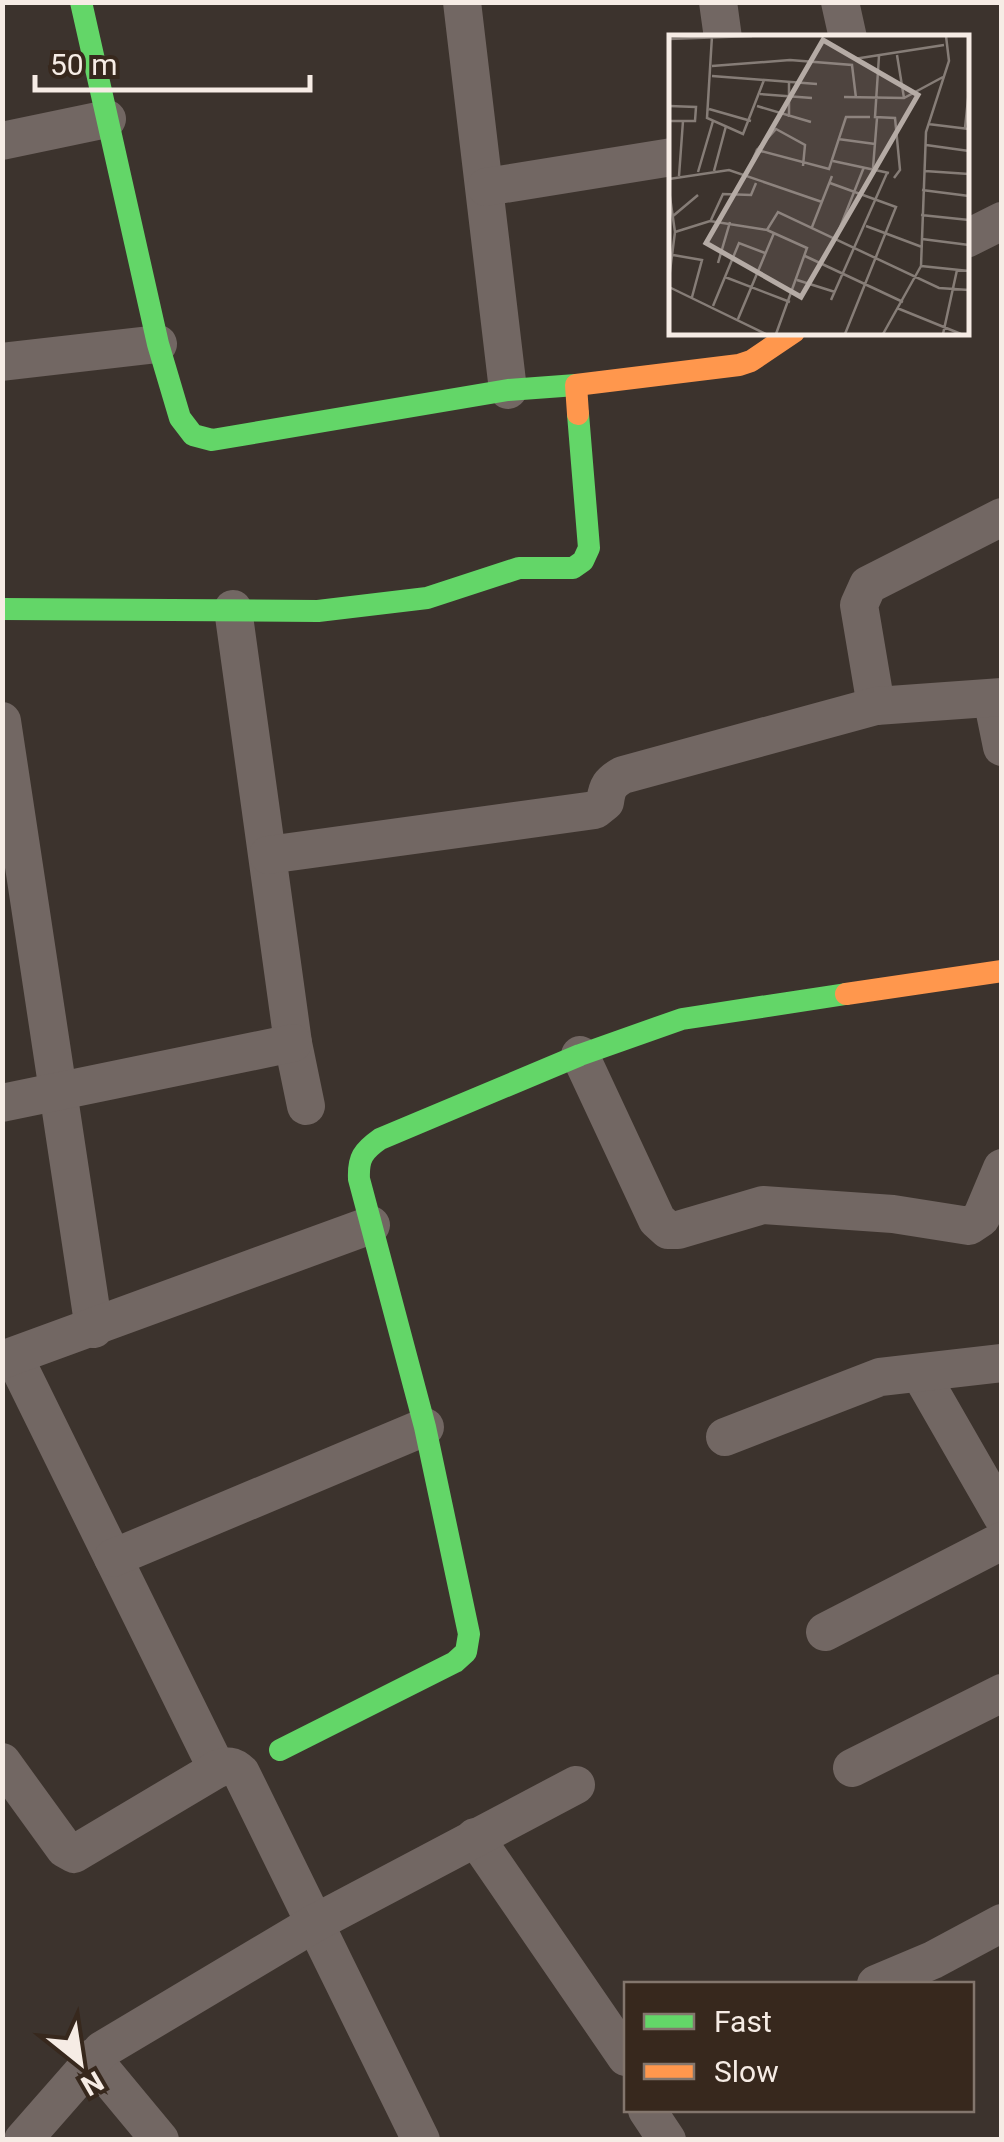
<svg xmlns="http://www.w3.org/2000/svg" width="1004" height="2142" font-family="Roboto,sans-serif">
<style>
.lines{fill:none;stroke-linecap:round;stroke-linejoin:round}
.street{stroke:#726763;stroke-width:38}
.fast{stroke:#63d668;stroke-width:22}
.slow{stroke:#ff974d;stroke-width:22}
.inset-road{fill:none;stroke:#867d77;stroke-width:2.5}
.view{fill:#b5aba5;fill-opacity:0.15;stroke:#b5aba5;stroke-width:5}
.inset-edge{fill:none;stroke:#f6ece5;stroke-width:5}
</style>
<rect width="100%" height="100%" fill="#3c332d"/>
<g class="lines">
<g class="street">
<path d="M462 2 508 390"/>
<path d="M718 2 723 38"/>
<path d="M840 2 848 38"/>
<path d="M2 141 107 119"/>
<path d="M486 187 672 157"/>
<path d="M966 239 1002 221"/>
<path d="M2 362 158 344"/>
<path d="M233 609 293 1043 306 1106"/>
<path d="M992 698 1002 747"/>
<path d="M876 706 859 605 868 585 1002 517"/>
<path d="M2 721 94 1329"/>
<path d="M268 855 595 810 605 802C607 787 610 782 623 775L876 706 1002 697"/>
<path d="M580 1055 657 1220 668 1230H678L763 1205 893 1214 969 1226 981 1218 1002 1168"/>
<path d="M2 1103 293 1043"/>
<path d="M14 1357 217 1769"/>
<path d="M2 1360 371 1225"/>
<path d="M921 1375 1002 1516"/>
<path d="M725 1437 880 1377 1002 1363"/>
<path d="M113 1558 425 1427"/>
<path d="M825 1632 1002 1541"/>
<path d="M2 1762 65 1849 74 1854 217 1769C227 1765 233 1765 241 1773L421 2140"/>
<path d="M852 1768 1002 1693"/>
<path d="M475 1837 626 2057"/>
<path d="M876 1984 933 1960 1002 1923"/>
<path d="M92 2058 160 2140"/>
<path d="M647 2110 667 2140"/>
<path d="M23 2140 102 2050 315 1923 576 1785"/>
</g>
<g class="fast">
<path d="M81 2 158 344 180 418 193 435 212 440 508 390 576 385"/>
<path d="M2 609 318 611 427 598 519 568H573L583 561 589 548 578 414"/>
<path d="M280 1750 455 1662 466 1652 469 1634 425 1427 359 1179C358 1158 363 1151 380 1139L580 1055 682 1019 846 994"/>
</g>
<g class="slow">
<path d="M578 414 576 385 739 365 751 361 794 332"/>
<path d="M846 994 1002 971"/>
</g>
</g>
<g transform="translate(669 35)">
<rect width="300" height="300" fill="#3c332d"/>
<path class="inset-road" d="M43 1 38 83 74 99 95 45M0 4 83 1M228 20 235 63M210 21 206 82 226 83 231 135 225 143M185 24 275 10M43 31 121 25 183 30 187 63M43 41 148 49M120 47V82M91 59 143 63M175 62 235 63 274 42M0 71 27 72 26 86H0M88 71 142 87M40 74 82 86M259 89 300 94M296 93 300 55M169 104 206 109M257 110 300 116M87 116 107 94 136 110 134 131M164 126 220 138M204 133 208 83M45 136 57 91M256 136 300 139M29 137 44 86M10 141 14 86M76 142 88 115 160 134 177 82H201M0 144 60 135 153 167M161 148 227 172 176 299M0 155 6 197 0 244M253 155 300 161M252 180 300 185M4 181 29 160M42 185 54 159 82 160 87 148M197 191 253 212M143 192 163 141M98 195 138 213 107 299M6 197 41 186 98 195 109 177 270 253 300 255M253 204 300 210M166 205 195 132M4 220 33 225 23 262M136 221 234 267M49 228 61 187M252 231 300 236M56 242 121 267M128 245 166 257M0 252 97 299M162 265 218 138M44 271 70 208 96 218M228 273 292 299M69 284 105 198M214 299 252 231 257 97 280 26 277 1M274 299 288 235"/>
<path class="view" d="M154 5 249 60 132 262 37 208Z"/>
<rect width="300" height="300" class="inset-edge"/>
</g>
<rect width="1004" height="2142" fill="none" stroke="#f6ece5" stroke-width="10"/>
<rect x="624" y="1982" width="350" height="130" fill="#37281d" stroke="#83766d" stroke-width="2.5"/>
<rect x="644" y="2014" width="50" height="15" fill="#63d668" stroke="#83766d" stroke-width="2.5"/>
<text x="714" y="2032" font-size="30" fill="#f6ece5">Fast</text>
<rect x="644" y="2064" width="50" height="15" fill="#ff974d" stroke="#83766d" stroke-width="2.5"/>
<text x="714" y="2082" font-size="30" fill="#f6ece5">Slow</text>
<g transform="translate(80 2062) rotate(150)" stroke="#37281d" stroke-width="8" paint-order="stroke">
<path d="M0-8L18 38L0 25L-18 38Z" fill="#f6ece5"/>
<text y="-15" font-size="28" font-weight="bold" text-anchor="middle" fill="#f6ece5">N</text>
</g>
<path d="M35 75v15h275v-15" fill="none" stroke="#f6ece5" stroke-width="5"/>
<text x="50" y="75" font-size="30" fill="#f6ece5" stroke="#37281d" stroke-width="8" paint-order="stroke">50 m</text>
</svg>
